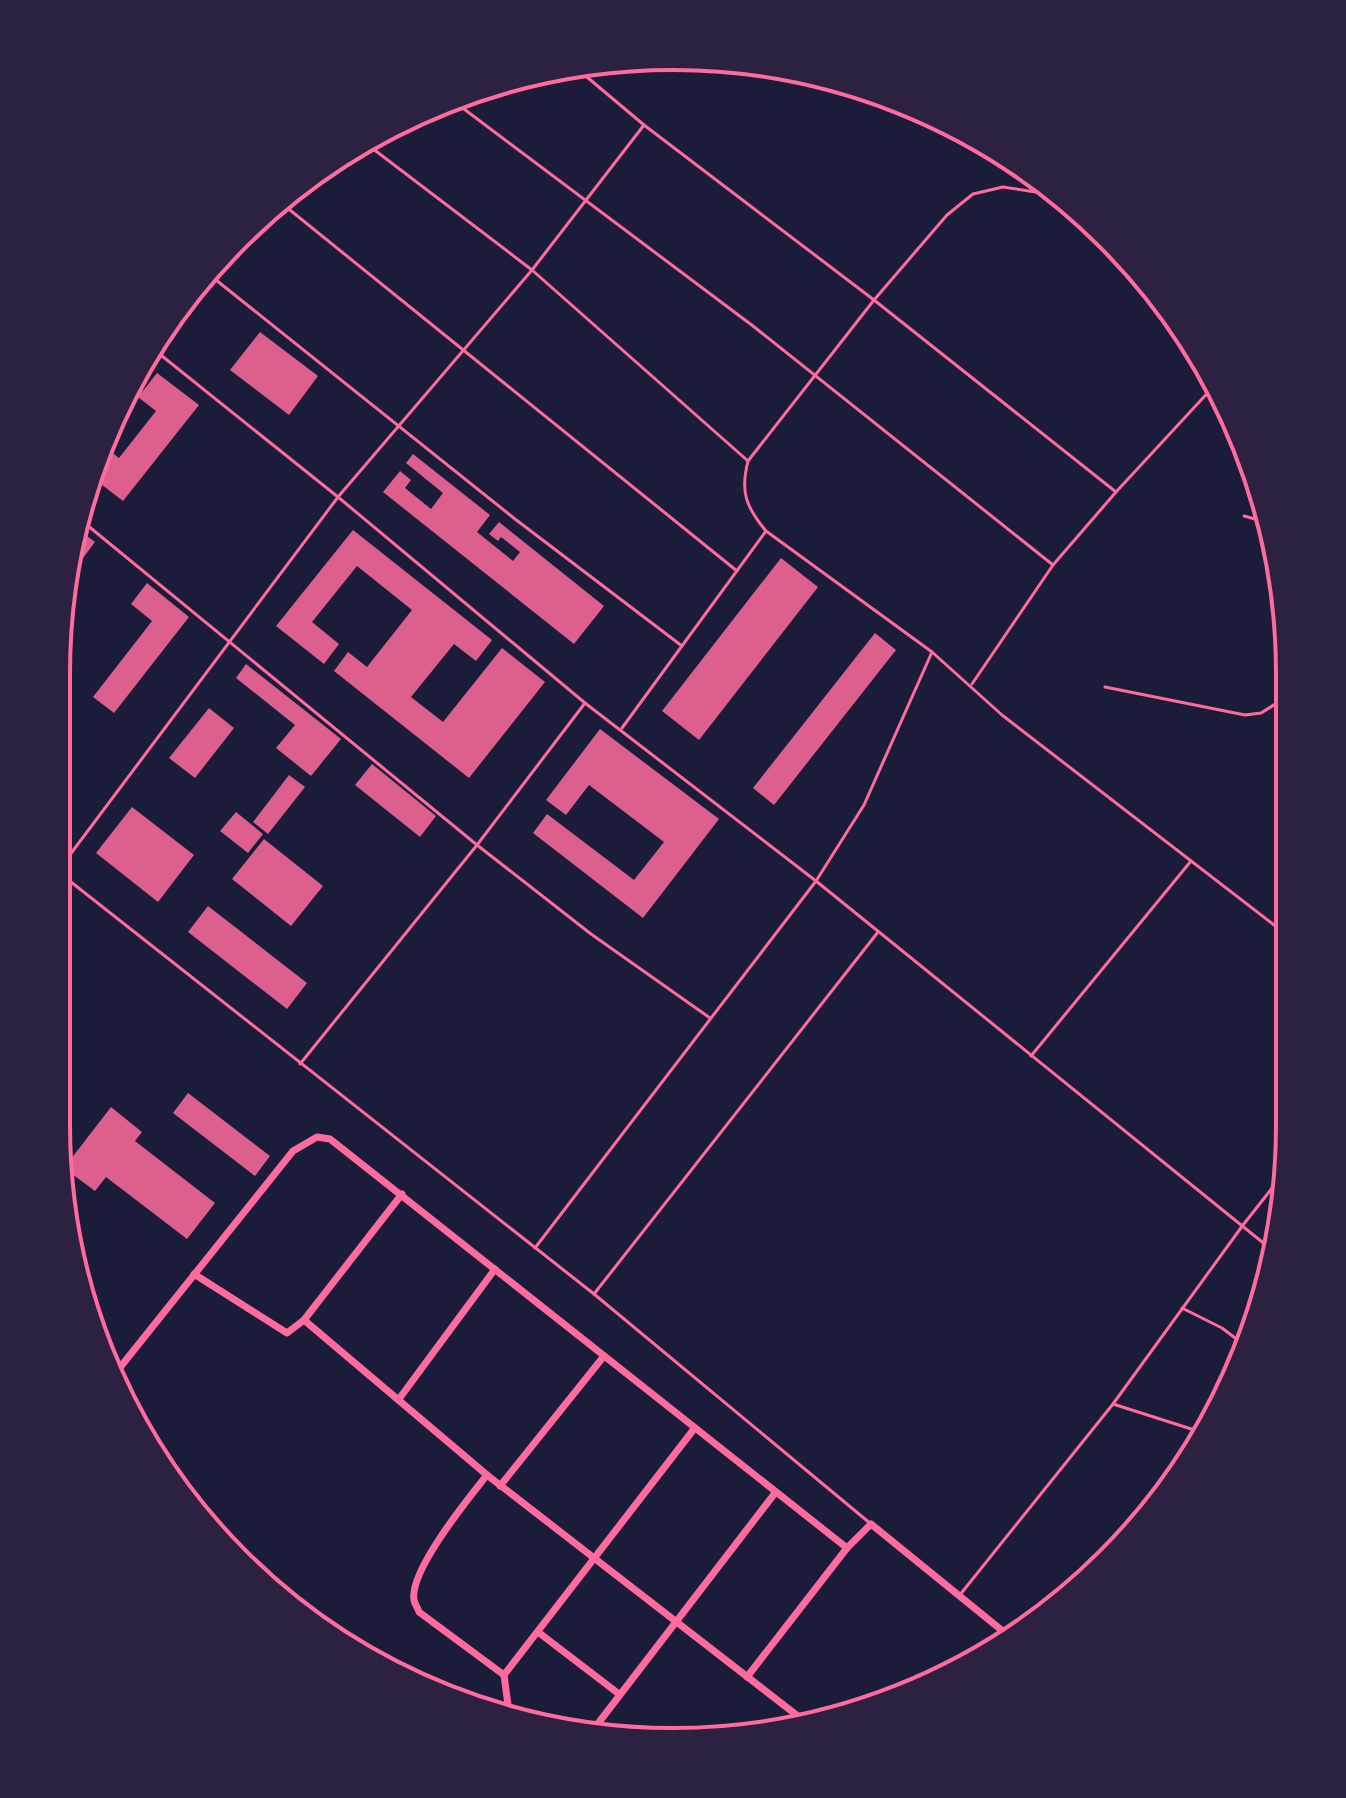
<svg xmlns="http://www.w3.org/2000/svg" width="1346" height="1798" font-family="'Noto Sans',sans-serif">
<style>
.building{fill:#dd5f8e}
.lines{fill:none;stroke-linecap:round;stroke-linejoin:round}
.service{stroke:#ff6b9d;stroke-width:3}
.minor{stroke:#ff6b9d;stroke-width:7}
.rim{fill:none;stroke:#ff6b9d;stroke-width:4}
</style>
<rect width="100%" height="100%" fill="#1b1b3a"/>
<g class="building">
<path d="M260 332 318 376 289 415 230 370Z"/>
<path d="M157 373 199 405 123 501 93 478 106 448 119 458 156 411 138 397Z"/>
<path d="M413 454 490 515 477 532 513 561 520 552 501 537 498 541 489 534 499 522 604 606 574 644 383 492 400 471 411 480 405 488 431 509 443 493 406 463Z"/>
<path d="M75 527 95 542 80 562 70 555Z"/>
<path d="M353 530 492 640 476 661 454 644 411 697 443 722 502 648 545 682 469 778 334 671 348 652 367 667 412 610 357 566 312 622 339 644 324 664 276 626Z"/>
<path d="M781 558 818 587 699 740 662 711Z"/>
<path d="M147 583 189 617 114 713 93 697 152 621 131 604Z"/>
<path d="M875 633 896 650 774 805 753 788Z"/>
<path d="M246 664 341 739 311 776 276 748 295 725 236 678Z"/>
<path d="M209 708 234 728 195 778 169 758Z"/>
<path d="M600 729 719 819 643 918 533 833 547 814 634 880 664 842 589 785 566 815 546 800Z"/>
<path d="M372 764 436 816 420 837 355 785Z"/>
<path d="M289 775 305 787 268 834 253 822Z"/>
<path d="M132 807 194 855 158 902 96 853Z"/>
<path d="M236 812 263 834 248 853 220 831Z"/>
<path d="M264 839 323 886 291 926 232 879Z"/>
<path d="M208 906 307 983 287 1009 188 932Z"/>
<path d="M188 1093 270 1156 255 1176 173 1113Z"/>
<path d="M111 1107 142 1132 135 1141 215 1203 187 1239 106 1177 95 1191 64 1168Z"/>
</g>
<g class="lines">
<g class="service">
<path d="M575 67 644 125 874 300 1116 492"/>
<path d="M452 100 753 326 1053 565"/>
<path d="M364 142 532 270 748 461"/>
<path d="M1062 196 1003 187 973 194 947 215 874 300 748 461C740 492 746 507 766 531L932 652 1002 715 1287 935"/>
<path d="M280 202 737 571"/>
<path d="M211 276 515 519 682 646"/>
<path d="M152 348 338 497 585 703 816 881 1272 1250"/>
<path d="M76 516 477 845 591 934 710 1018"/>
<path d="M1244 516 1266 522"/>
<path d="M972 684 1053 565 1116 492 1214 386"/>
<path d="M1105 687 1245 715 1261 713 1285 698"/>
<path d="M622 728 766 531"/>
<path d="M57 871 594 1294 871 1524"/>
<path d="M57 872 338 497 532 270 644 125"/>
<path d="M1031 1056 1191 861"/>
<path d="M300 1064 477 845 585 703"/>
<path d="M535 1248 816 881 864 805 932 652"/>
<path d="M594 1294 878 932"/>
<path d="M1182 1308 1222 1328 1247 1347"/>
<path d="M1113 1404 1207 1434"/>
<path d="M959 1596 1113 1404 1243 1225 1288 1168"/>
</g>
<g class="minor">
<path d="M194 1274 287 1333 304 1320 402 1194"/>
<path d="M304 1320 487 1475 803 1720"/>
<path d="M114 1375 293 1151 317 1137 330 1139 847 1548"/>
<path d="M399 1399 495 1269"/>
<path d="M487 1475C468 1499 409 1571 414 1600 415 1605 418 1608 419 1612L504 1675 508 1705 519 1719"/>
<path d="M500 1486 604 1356"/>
<path d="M538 1632 619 1694"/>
<path d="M504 1675 694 1429"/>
<path d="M747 1677 847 1548 871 1524 1010 1637"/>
<path d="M586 1732 593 1730 775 1493"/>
</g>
</g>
<path d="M0 0H1346V1798H0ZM673 70H673A603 603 0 0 1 1276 673V1125A603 603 0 0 1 673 1728H673A603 603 0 0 1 70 1125V673A603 603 0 0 1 673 70Z" fill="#2d2142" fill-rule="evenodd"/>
<path class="rim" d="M673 70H673A603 603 0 0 1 1276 673V1125A603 603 0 0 1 673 1728H673A603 603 0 0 1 70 1125V673A603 603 0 0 1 673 70Z"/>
</svg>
